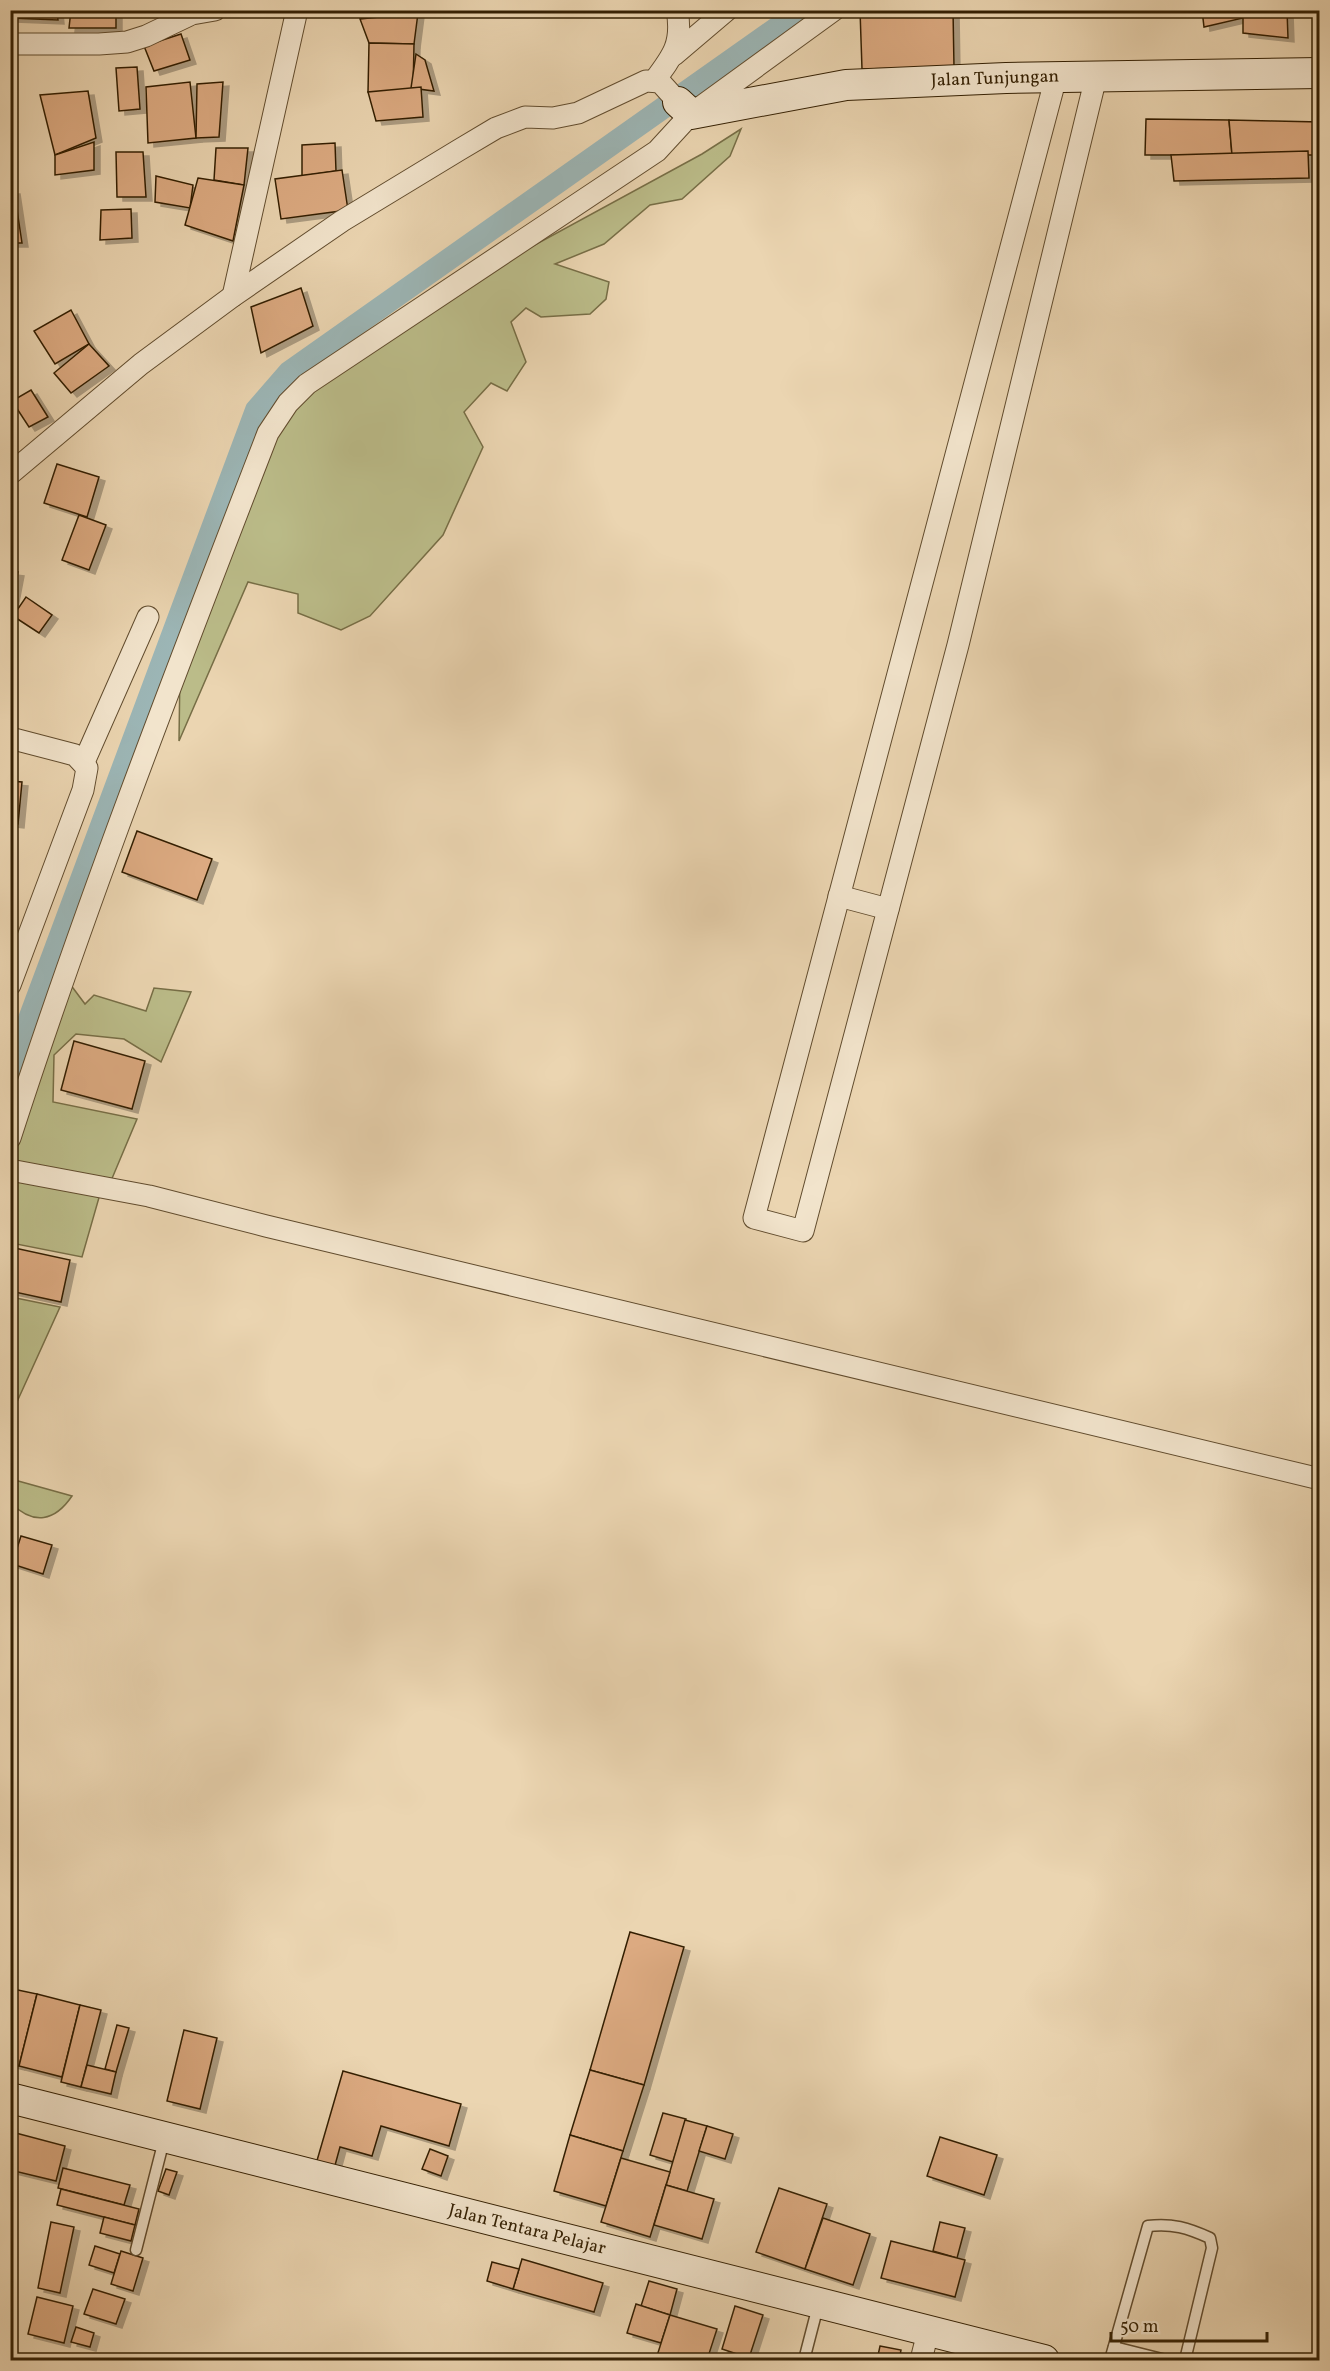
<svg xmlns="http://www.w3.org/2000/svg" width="1330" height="2371" font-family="Vollkorn,serif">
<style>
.green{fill:#bbbc89;stroke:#776e46;stroke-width:1.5}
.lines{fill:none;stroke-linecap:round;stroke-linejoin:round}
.canal{stroke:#9cb6b6;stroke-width:22}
.building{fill:#dcaa81;stroke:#331f02;stroke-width:1.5;filter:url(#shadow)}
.lane-casing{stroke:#614c2e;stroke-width:13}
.street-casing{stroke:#614c2e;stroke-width:23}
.secondary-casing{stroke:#331f02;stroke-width:32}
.lane{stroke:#f2e4cc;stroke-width:10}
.street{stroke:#f2e4cc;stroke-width:21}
.secondary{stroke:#f2e4cc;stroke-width:30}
.labels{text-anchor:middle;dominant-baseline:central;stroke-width:4.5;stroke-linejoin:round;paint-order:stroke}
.street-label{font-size:18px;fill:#331f02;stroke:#f2e4cc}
</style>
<defs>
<filter id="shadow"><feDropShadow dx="6" dy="4" stdDeviation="0" flood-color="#0004"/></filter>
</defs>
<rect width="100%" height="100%" fill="#ebd5b1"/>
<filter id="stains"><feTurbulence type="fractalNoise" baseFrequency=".00333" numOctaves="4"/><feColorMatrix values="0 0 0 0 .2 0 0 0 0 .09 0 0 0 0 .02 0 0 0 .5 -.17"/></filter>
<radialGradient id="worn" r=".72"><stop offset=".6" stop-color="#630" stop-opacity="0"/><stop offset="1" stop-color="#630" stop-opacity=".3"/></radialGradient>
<g class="green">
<path d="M741 129 730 156 682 199 650 205 604 244 555 264 609 282 606 299 590 314 541 317 526 308 511 322 526 362 507 391 491 383 464 412 483 447 443 535 370 616 341 630 298 613V594L248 582 179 741 180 668 275 420 307 389 509 259 702 154Z"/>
<path d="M70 984 85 1004 94 995 146 1011 154 988 191 992 161 1062 124 1039 76 1034 54 1055 53 1102 137 1119 108 1188 102 1187 82 1257 11 1243V1156Z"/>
<path d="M11 1297 60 1307 11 1415 10 1297Z"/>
<path d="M11 1479 72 1496C55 1521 34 1526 11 1503Z"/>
</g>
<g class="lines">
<path class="canal" d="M10 1070 256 410 289 372 802 10"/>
</g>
<g class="building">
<path d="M10 10H57L58 20 10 18Z"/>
<path d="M71 10H116V28H69Z"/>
<path d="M860 10H953L954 67 862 69Z"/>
<path d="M1202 10H1243V18L1204 27Z"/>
<path d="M1243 10H1287L1288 38 1243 33Z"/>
<path d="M418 13 414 44 369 43 360 19Z"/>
<path d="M181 34 190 60 154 71 144 46Z"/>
<path d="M369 43 414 44 413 93 368 92Z"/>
<path d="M416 54 425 60 434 91 411 88Z"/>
<path d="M137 67 140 109 119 111 116 68Z"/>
<path d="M190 82 196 138 148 143 146 87Z"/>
<path d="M223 82 219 137 196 138 197 84Z"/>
<path d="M421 87 423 117 376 121 368 92Z"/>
<path d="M88 91 96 138 55 155 40 95Z"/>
<path d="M1146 119 1229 120 1232 155H1145Z"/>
<path d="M1229 120 1320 122V155H1232Z"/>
<path d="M94 142V170L55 175V155Z"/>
<path d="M335 143 336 171 302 176V145Z"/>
<path d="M216 148H248L244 185 214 180Z"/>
<path d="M1308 151 1309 178 1174 181 1171 155Z"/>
<path d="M116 152H143L146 197H117Z"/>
<path d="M342 170 348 210 281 219 275 179Z"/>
<path d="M156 176 193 185 190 208 155 202Z"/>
<path d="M198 178 244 185 233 241 185 225Z"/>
<path d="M10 190H14L22 243H10Z"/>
<path d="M131 209 132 238 100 240 101 210Z"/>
<path d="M301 288 313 326 261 353 251 307Z"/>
<path d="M71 310 89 344 55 364 34 331Z"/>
<path d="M89 344 109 366 71 393 54 373Z"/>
<path d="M31 390 48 417 29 427 12 401Z"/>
<path d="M57 464 99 477 87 517 44 503Z"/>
<path d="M79 515 106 525 89 570 62 560Z"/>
<path d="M10 571 18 572 10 614Z"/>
<path d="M26 597 52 615 39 633 13 616Z"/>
<path d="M10 781 22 782 18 824 10 823Z"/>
<path d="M137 831 212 859 197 900 122 872Z"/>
<path d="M74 1041 145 1061 132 1109 61 1090Z"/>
<path d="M10 1247 70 1260 61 1302 10 1291Z"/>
<path d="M21 1536 52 1545 43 1574 12 1564Z"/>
<path d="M630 1932 684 1947 644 2085 590 2070Z"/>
<path d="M13 1989 37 1994 19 2066 10 2064Z"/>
<path d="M37 1994 80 2005 62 2077 19 2066Z"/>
<path d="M80 2005 101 2010 81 2087 61 2082Z"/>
<path d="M117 2025 129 2028 116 2072 105 2069Z"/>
<path d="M184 2030 217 2038 200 2109 167 2101Z"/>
<path d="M87 2065 116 2072 111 2094 81 2087Z"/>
<path d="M590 2070 644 2085 623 2151 570 2135Z"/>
<path d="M343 2071 461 2104 449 2146 381 2126 372 2156 340 2147 334 2169 316 2164Z"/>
<path d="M663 2113 686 2119 673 2162 650 2155Z"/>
<path d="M685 2120 707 2126 687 2191 666 2185Z"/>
<path d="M707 2126 733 2134 725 2159 699 2151Z"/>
<path d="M12 2132 65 2146 56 2181 10 2170Z"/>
<path d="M570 2135 623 2151 606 2206 554 2191Z"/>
<path d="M940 2137 997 2155 984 2195 927 2176Z"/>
<path d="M430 2149 448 2156 441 2176 422 2169Z"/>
<path d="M621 2158 670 2172 650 2237 601 2222Z"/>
<path d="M63 2168 130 2185 124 2205 58 2188Z"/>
<path d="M166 2169 177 2172 169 2195 158 2191Z"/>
<path d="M666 2185 714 2199 702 2239 654 2225Z"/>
<path d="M779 2188 827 2204 805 2269 756 2252Z"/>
<path d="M61 2189 139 2209 135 2225 57 2205Z"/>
<path d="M104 2217 135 2225 131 2241 100 2233Z"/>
<path d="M823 2218 870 2234 853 2285 805 2269Z"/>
<path d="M51 2222 74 2227 60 2293 38 2288Z"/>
<path d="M940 2222 965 2228 957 2258 933 2251Z"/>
<path d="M891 2241 965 2260 955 2297 881 2278Z"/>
<path d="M95 2246 120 2254 114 2273 89 2265Z"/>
<path d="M121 2251 143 2258 133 2291 111 2284Z"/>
<path d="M522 2259 603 2283 594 2312 513 2289Z"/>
<path d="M492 2262 519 2269 513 2289 487 2281Z"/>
<path d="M649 2281 677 2289 670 2315 641 2306Z"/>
<path d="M93 2289 125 2299 116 2324 84 2314Z"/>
<path d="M37 2297 73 2306 64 2343 28 2334Z"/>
<path d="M636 2304 670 2315 661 2343 627 2333Z"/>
<path d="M735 2306 763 2315 749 2358 722 2349Z"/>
<path d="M670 2315 717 2329 707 2360 656 2359Z"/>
<path d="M76 2327 94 2333 90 2347 71 2342Z"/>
<path d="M880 2346 901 2350 899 2360H877Z"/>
</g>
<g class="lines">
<g class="lane-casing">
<g id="lane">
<path d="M136 2250 164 2140"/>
<path d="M1114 2347 1166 2360"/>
<path d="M804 2360 818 2306"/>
<path d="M1110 2360 1148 2226C1172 2223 1188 2228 1210 2238L1212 2248 1185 2360"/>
</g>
</g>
<g class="street-casing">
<g id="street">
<path d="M10 44H99L127 42 146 36 192 14 215 10"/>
<path d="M674 55 727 10"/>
<path d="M1056 77 754 1218 803 1231 958 645 1096 77"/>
<path d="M654 81C673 56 683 43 677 10"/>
<path d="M233 296 297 10"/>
<path d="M10 474 141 364 233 296 342 221 459 150 496 128 525 117 553 118 578 113 646 81 660 82 678 102"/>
<path d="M10 738 75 755 87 768 83 790 10 985"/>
<path d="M84 762 148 617"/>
<path d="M839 896 888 909"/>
<path d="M10 1138C87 900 178 666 268 433L288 403 307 384 657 151 691 114 834 10"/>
<path d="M10 1170 149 1196 266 1226 1320 1479"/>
<path d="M921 2360 928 2332"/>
</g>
</g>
<g class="secondary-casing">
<g id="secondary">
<path d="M678 102 691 114 846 85 1006 78 1320 73"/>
<path d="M10 2098 1044 2360"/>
</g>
</g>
<use href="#lane" class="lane"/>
<use href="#street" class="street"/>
<use href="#secondary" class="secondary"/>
</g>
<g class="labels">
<g class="street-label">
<text transform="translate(995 79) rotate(-2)">Jalan Tunjungan</text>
<text transform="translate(527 2230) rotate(14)">Jalan Tentara Pelajar</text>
</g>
</g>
<rect width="1330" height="2371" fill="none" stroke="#ebd5b1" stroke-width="36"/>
<rect x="12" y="12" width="1306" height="2347" fill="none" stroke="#331f02" stroke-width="3"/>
<rect x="18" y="18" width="1294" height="2335" fill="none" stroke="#331f02" stroke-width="1.5"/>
<path d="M1111 2332v9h156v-9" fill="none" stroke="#331f02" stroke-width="3"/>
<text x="1120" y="2332" font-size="18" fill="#331f02" stroke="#f2e4cc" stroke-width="4.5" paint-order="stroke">50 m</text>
<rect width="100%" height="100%" filter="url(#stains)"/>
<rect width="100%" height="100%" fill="url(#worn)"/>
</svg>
